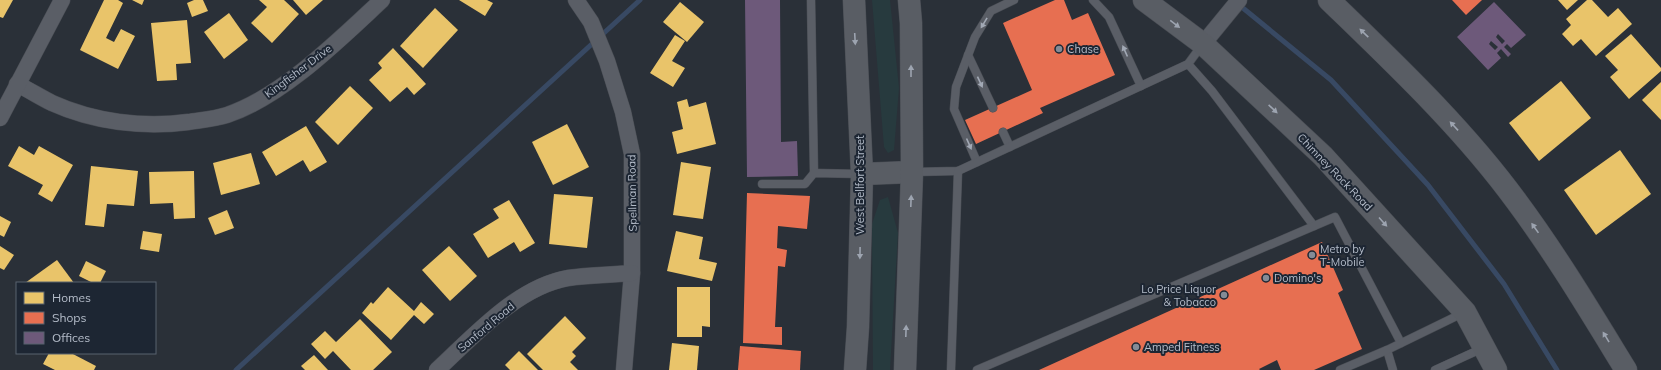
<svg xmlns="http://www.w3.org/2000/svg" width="1661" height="370" font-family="Mulish,sans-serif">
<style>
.green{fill:#273a3e}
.homes{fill:#e9c46a}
.shops{fill:#e76f51}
.offices{fill:#6d597a;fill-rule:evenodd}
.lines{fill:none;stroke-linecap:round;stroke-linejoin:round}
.stream{stroke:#384963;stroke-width:5}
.lane-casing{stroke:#484c53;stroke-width:9}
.street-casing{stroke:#484c53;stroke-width:17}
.secondary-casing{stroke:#484c53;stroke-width:23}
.lane{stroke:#5a5e66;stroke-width:8}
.street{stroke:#5a5e66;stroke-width:16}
.secondary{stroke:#595d64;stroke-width:22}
.oneway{fill:#a2a9b5}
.oneway2{fill:#9da4b0}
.poi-dot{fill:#848b96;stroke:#1d2633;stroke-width:1.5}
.labels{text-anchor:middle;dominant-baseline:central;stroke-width:4;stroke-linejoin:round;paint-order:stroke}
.poi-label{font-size:11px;fill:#b4bcc9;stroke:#1d2633;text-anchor:start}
.street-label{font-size:11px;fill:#b4bcc9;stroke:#1d2633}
</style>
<rect width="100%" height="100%" fill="#2a3038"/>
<g class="green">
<path d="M872 0H890L899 88 894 150 888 153 884 147Z"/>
<path d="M888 197 898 233 890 370H873L872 224 880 200Z"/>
</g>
<g class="homes">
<path d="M0 0H13L3 18 0 17Z"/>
<path d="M104 0H118L123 3 106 38 114 42 121 29 135 36 118 69 80 50Z"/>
<path d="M132 0H144L142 5Z"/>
<path d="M194 0H203L208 11 192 17 187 3Z"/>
<path d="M259 0H284L299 14 272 43 251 23 267 7Z"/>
<path d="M293 0H323L306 15Z"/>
<path d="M459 0H487L493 3 485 16Z"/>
<path d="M1558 0H1578L1567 10Z"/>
<path d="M1587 0H1592L1608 17 1618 8 1632 24 1596 56 1581 39 1573 46 1562 34 1571 25 1566 19Z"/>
<path d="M680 2 704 22 687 42 663 22Z"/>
<path d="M435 8 458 30 423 68 400 46Z"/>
<path d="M229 13 248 40 224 59 204 32Z"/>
<path d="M187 20 191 63 176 64 177 80 157 81 151 23Z"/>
<path d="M1631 34 1661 68V71L1629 99 1610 77 1618 70 1605 56Z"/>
<path d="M675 35 685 41 672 61 685 68 673 87 650 73Z"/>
<path d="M393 48 426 84 414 95 407 87 390 102 369 80 382 68 378 63Z"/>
<path d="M1561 81 1591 118 1539 161 1509 123Z"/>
<path d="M1661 82V120L1642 100Z"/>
<path d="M350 86 373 108 338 145 315 122Z"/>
<path d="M687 99 689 107 706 102 716 144 677 154 672 132 683 129 677 102Z"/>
<path d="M567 124 589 167 553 185 532 142Z"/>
<path d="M306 126 327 162 310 172 303 160 276 176 262 152Z"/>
<path d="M19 146 34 155 39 146 73 165 52 202 38 194 43 185 8 166Z"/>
<path d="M1620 150 1651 194 1596 235 1564 190Z"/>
<path d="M251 153 260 184 221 195 213 163Z"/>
<path d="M681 162 711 167 703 219 673 215Z"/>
<path d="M91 166 138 171 134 206 107 204 104 227 85 225Z"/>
<path d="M194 171 195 218 174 219 173 203 150 204 149 172Z"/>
<path d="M554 194 593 197 587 248 549 244Z"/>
<path d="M509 200 535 243 520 252 514 242 488 258 473 234 499 218 493 209Z"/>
<path d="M227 210 234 228 215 235 208 218Z"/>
<path d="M0 216 11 222 4 237 0 235Z"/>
<path d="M143 231 162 234 159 252 140 249Z"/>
<path d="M676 231 703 237 699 259 717 263 712 281 667 271Z"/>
<path d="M0 246 14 255 4 270 0 268Z"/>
<path d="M449 246 477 276 450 301 422 270Z"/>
<path d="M57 260 74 283H25Z"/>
<path d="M86 261 106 271 100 283H93L79 276Z"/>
<path d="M388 287 414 311 421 302 434 314 424 324 414 315 391 340 362 313 371 302 373 304Z"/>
<path d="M677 287H710V327L702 326V337H677Z"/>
<path d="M565 316 586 338 572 352 576 356 570 362 578 370H543L527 354Z"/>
<path d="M360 319 392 352 373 370H351L333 351 325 359 311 344 325 331 336 342Z"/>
<path d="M672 343 699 346 697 370H669Z"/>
<path d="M519 351 538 370H510L505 365Z"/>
<path d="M49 353H71L96 366 94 370H55L43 364Z"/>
<path d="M314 355 328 370H305L301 366Z"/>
</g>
<g class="shops">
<path d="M1055 0H1064L1072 20 1088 13 1115 75 1040 108 1043 113 976 144 965 120 1032 90 1003 23Z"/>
<path d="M1452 0H1482L1466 15Z"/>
<path d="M747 193 810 196 807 229 778 226 777 248 787 250 785 267 778 266 775 327H782V345L743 343Z"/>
<path d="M1322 242 1343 290 1338 293 1362 349 1314 370H1281L1277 360 1259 369 1260 370H1039Z"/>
<path d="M740 346 801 351 800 370H738Z"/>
</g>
<g class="offices">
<path d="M745 0H780L781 142 797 141 798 176 747 177Z"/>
<path d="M1494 2 1526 35 1511 48 1507 44 1504 47 1511 54 1508 57 1501 49 1497 53 1501 58 1488 70 1457 37ZM1498 34 1505 41 1502 44 1496 37ZM1491 41 1498 47 1495 50 1489 44Z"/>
</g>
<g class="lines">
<g class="stream">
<path d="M1238 4 1331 80 1428 185 1504 284 1557 370"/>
<path d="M236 370 640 0"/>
</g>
<g class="lane-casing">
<g id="lane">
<path d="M811 0 814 173"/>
<path d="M1093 0 1109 17 1141 86"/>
<path d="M968 55 993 108"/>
<path d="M1188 64 1212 91 1314 226"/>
<path d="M1003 132 1010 147"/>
<path d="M977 162 954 109 956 87 975 37 991 11 1014 0"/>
<path d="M913 172 958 171 1188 64 1202 45"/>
<path d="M762 184H805L814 173 861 174"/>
<path d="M1387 350 1393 370"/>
<path d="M951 370 958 171"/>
<path d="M977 370 1335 217 1401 343"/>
<path d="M1340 370 1387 350 1465 312"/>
<path d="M1435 370 1483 348"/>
</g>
</g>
<g class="street-casing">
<g id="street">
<path d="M576 0 591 22 607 61 623 112 632 154V273L624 370"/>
<path d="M1203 44 1239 0"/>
<path d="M17 84C29 90 40 97 52 103 94 122 143 128 188 122 201 120 215 119 227 115 283 96 339 40 382 0"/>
<path d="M0 118 62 0"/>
<path d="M437 370C474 336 517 287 568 278 589 275 611 275 632 273"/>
</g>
</g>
<g class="secondary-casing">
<g id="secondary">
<path d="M854 0 862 174 858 327 855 370"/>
<path d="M1144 0 1203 44 1323 156 1465 312 1496 370"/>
<path d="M1329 0C1395 64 1463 128 1517 202 1557 256 1591 313 1626 370"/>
<path d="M862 174 912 172"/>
<path d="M905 370 912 172 911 23 909 0"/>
</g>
</g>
<use href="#lane" class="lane"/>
<use href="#street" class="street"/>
<use href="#secondary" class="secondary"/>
</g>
<defs><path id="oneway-solid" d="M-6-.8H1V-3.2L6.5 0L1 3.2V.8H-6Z"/></defs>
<g class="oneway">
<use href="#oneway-solid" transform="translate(984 23) rotate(121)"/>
<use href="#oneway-solid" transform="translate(1125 51) rotate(-114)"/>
<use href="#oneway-solid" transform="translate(980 82) rotate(65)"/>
<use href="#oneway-solid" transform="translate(969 144) rotate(66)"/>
</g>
<g class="oneway2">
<use href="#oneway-solid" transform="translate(1175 24) rotate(37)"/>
<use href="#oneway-solid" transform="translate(1364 33) rotate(-136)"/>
<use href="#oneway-solid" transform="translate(855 39) rotate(87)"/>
<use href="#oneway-solid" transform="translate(911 71) rotate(-90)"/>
<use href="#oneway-solid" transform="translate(1273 109) rotate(43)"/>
<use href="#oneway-solid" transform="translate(1454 126) rotate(-133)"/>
<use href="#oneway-solid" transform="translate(911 201) rotate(-88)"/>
<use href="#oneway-solid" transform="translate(1383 222) rotate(48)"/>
<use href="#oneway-solid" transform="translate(1535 228) rotate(-125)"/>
<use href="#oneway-solid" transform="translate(860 253) rotate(91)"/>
<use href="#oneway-solid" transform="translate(906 331) rotate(-88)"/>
<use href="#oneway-solid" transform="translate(1606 337) rotate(-121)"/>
</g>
<g class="poi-dot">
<circle cx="1059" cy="49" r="4"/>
<circle cx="1312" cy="255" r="4"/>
<circle cx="1266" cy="278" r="4"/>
<circle cx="1224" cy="295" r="4"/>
<circle cx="1136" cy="347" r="4"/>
</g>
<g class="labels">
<g class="poi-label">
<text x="1067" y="49">Chase</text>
<text x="1320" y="249">Metro by<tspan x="1320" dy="13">T-Mobile</tspan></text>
<text x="1274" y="278">Domino's</text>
<text x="1216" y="289" text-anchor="end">Lo Price Liquor<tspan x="1216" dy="13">&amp; Tobacco</tspan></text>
<text x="1144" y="347">Amped Fitness</text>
</g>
<g class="street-label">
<text transform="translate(298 71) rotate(-37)">Kingfisher Drive</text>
<text transform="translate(1335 172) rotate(46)">Chimney Rock Road</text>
<text transform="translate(860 185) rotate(-90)">West Bellfort Street</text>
<text transform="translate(632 193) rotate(-91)">Spellman Road</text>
<text transform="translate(486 327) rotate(-40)">Sanford Road</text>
</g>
</g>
<rect x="16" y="282" width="140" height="72" fill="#1d2633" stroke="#59626f"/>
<rect x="24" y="292" width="20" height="12" fill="#e9c46a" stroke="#59626f"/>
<text x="52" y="302" font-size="12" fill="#b4bcc9">Homes</text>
<rect x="24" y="312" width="20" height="12" fill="#e76f51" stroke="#59626f"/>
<text x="52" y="322" font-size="12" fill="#b4bcc9">Shops</text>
<rect x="24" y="332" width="20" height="12" fill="#6d597a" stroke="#59626f"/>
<text x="52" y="342" font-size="12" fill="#b4bcc9">Offices</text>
</svg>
